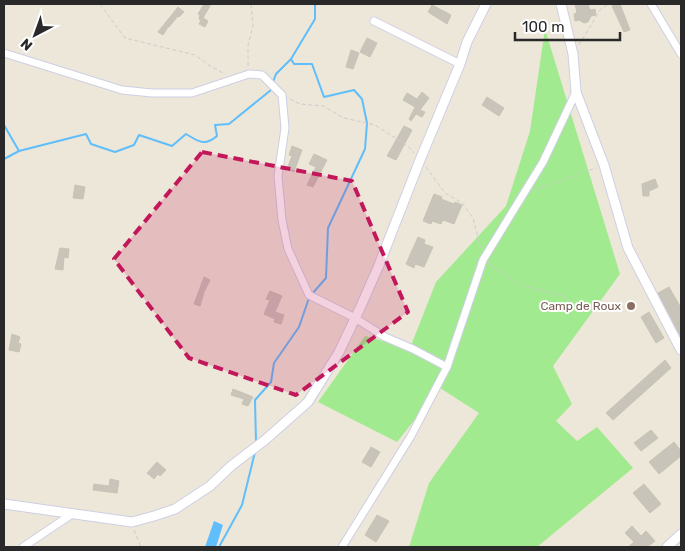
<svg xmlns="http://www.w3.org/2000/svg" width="685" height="551" font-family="Rubik,sans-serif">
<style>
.green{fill:#a2ea8f}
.water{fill:#5fbefb}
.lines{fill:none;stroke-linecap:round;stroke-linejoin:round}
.stream{stroke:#5fbefb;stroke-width:2}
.building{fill:#c8c4b9;stroke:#c8c3b2}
.minor-casing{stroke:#cecfe4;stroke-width:9}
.tertiary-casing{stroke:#cecfe4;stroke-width:11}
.path{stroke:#ccc;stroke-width:1;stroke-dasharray:4 2.5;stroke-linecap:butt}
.minor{stroke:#fff;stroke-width:7}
.tertiary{stroke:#fff;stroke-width:9}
.marked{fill:#c2185b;fill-opacity:0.2;stroke:#c2185b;stroke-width:4;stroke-dasharray:10 6;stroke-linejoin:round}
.education-dot{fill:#8d6e63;stroke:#fff;stroke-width:2}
.labels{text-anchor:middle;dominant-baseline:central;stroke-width:4;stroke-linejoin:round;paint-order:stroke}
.education-label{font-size:12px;fill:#785e54;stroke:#fff;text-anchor:end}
</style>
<rect width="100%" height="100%" fill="#ede7d9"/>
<path class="green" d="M545 29 620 274 553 366 572 404 556 421 577 441 597 427 633 468 537 547H409L429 483 479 413 440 388 397 442 318 402 365 336 410 348 436 282 506 206 530 131Z"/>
<path class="water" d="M214 521 223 525 216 547H205Z"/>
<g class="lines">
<g class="stream">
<path d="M291 59 294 64H312L324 97 354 90 362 99 367 123 365 149 328 228 326 278 312 294"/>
<path d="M273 82 276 74 291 59 315 19V4"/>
<path d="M4 125 19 151"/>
<path d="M4 159 19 151 86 134 91 144 115 152 134 145 139 135 172 146 186 134C198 141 204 147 217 136L215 125 229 124 271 90 272 87"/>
<path d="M256 442 255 400 271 382 274 363 299 327 309 298"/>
<path d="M219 547 242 505 255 452"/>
</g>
</g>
<g class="building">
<path d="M204 4H211L203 18 208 21 205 27 199 24 201 20 199 19 200 15 198 14Z"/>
<path d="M575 4H588L590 10 595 9 596 15 591 16 588 22 584 23 579 20 575 21 574 14 577 13Z"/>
<path d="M618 4H620L630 30 624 32 612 6Z"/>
<path d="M432 5 451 15 447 24 428 12Z"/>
<path d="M178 7 184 12 179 17 178 16 169 27H168L163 35 158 32Z"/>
<path d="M367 38 377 43 370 57 360 52Z"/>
<path d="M351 50 359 53 353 69 346 67Z"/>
<path d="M422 92 429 98 420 110 425 112 422 117 416 114 411 121 409 119 415 107 403 100 407 93 417 99Z"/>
<path d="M487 97 504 108 499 116 482 105Z"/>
<path d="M404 126 412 130 396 160 387 156Z"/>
<path d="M292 146 302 150 294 172 287 169 292 156 289 155Z"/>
<path d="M314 154 327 160 313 187 307 185 316 167 309 164Z"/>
<path d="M655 179 658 187 649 191V196H643L642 184Z"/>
<path d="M75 185 85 187 83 199 73 198Z"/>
<path d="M434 194 442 197 441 199 454 204 455 202 462 205 454 224 443 220 441 224 432 221 431 224 423 221Z"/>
<path d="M418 237 425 240 424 244 433 247 424 267 415 264 414 268 406 264Z"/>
<path d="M60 248 69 249 68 258 64 257 63 270 55 269Z"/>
<path d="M204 277 210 280 204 292 200 306 194 304Z"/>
<path d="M669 287 681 308V337L658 293Z"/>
<path d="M270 291 282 296 275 312 284 315 281 324 274 322 275 319 264 314 270 300 266 299Z"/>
<path d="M649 312 664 338 656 343 641 317Z"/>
<path d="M12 334 20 337 18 343 21 344 19 352 9 350Z"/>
<path d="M665 360 671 368 613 420 606 413Z"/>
<path d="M233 389 253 397 248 406 242 404 244 399 231 395Z"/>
<path d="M651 430 658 438 641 451 634 443Z"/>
<path d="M674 442 681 451V456L659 474 649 462Z"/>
<path d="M371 447 380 452 371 467 362 462Z"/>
<path d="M157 462 166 470 160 476 158 474 154 479 147 473Z"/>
<path d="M110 479 119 481 117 493 93 490 94 484 109 486Z"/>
<path d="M644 484 661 504 650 513 633 493Z"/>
<path d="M377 515 389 521 376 542 365 535Z"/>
<path d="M632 526 641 536 646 531 655 541 647 547H628L634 542 625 533Z"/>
</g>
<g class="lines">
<g class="minor-casing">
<g id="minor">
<path d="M651 4 681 54"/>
<path d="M374 21 460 64"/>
<path d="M4 53 122 90 152 93H192L249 74 262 75 282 95 285 128 278 176 282 220 288 249 309 295 355 318 385 337 413 349 447 367"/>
<path d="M23 547 72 514"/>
<path d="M342 547 411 436 447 367 483 260 543 162 576 92"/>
</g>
</g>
<g class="tertiary-casing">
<g id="tertiary">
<path d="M561 4 573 54 576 92 604 165 628 248 681 350"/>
<path d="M4 504 132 522 154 516 175 509 210 486 231 466 265 440 308 402 339 352 361 306 379 265 420 160 460 64 467 42 486 4"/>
<path d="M667 547 681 534"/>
</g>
</g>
<g class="path">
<path d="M100 4 125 38 195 55 210 66 225 74"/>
<path d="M579 45 600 10 608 4"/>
<path d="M248 66V45L253 26 251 4"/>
<path d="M290 99 300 104 323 106 344 118 375 125 409 147 414 153"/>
<path d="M426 167 445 193 462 203 473 218 481 250"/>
<path d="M534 190 596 168"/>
<path d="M488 263 520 285 560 295 584 309"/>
<path d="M134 530 141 547"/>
</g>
<use href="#minor" class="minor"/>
<use href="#tertiary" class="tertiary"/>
</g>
<path class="marked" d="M202 152 352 181 408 312 296 395 189 358 114 259Z"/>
<circle class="education-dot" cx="631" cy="306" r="5"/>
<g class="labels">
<g class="education-label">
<text x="621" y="306">Camp de Roux</text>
</g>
</g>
<rect width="685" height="551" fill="none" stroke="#292929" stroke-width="10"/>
<g transform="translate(35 35) rotate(221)" stroke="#ffffff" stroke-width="4" paint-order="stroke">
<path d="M0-4L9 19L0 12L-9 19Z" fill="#292929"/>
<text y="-8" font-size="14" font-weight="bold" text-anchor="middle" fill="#292929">N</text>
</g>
<path d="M515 32v8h105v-8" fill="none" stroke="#292929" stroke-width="2.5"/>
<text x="522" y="32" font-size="15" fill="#292929" stroke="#ffffff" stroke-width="4" paint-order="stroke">100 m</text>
</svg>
